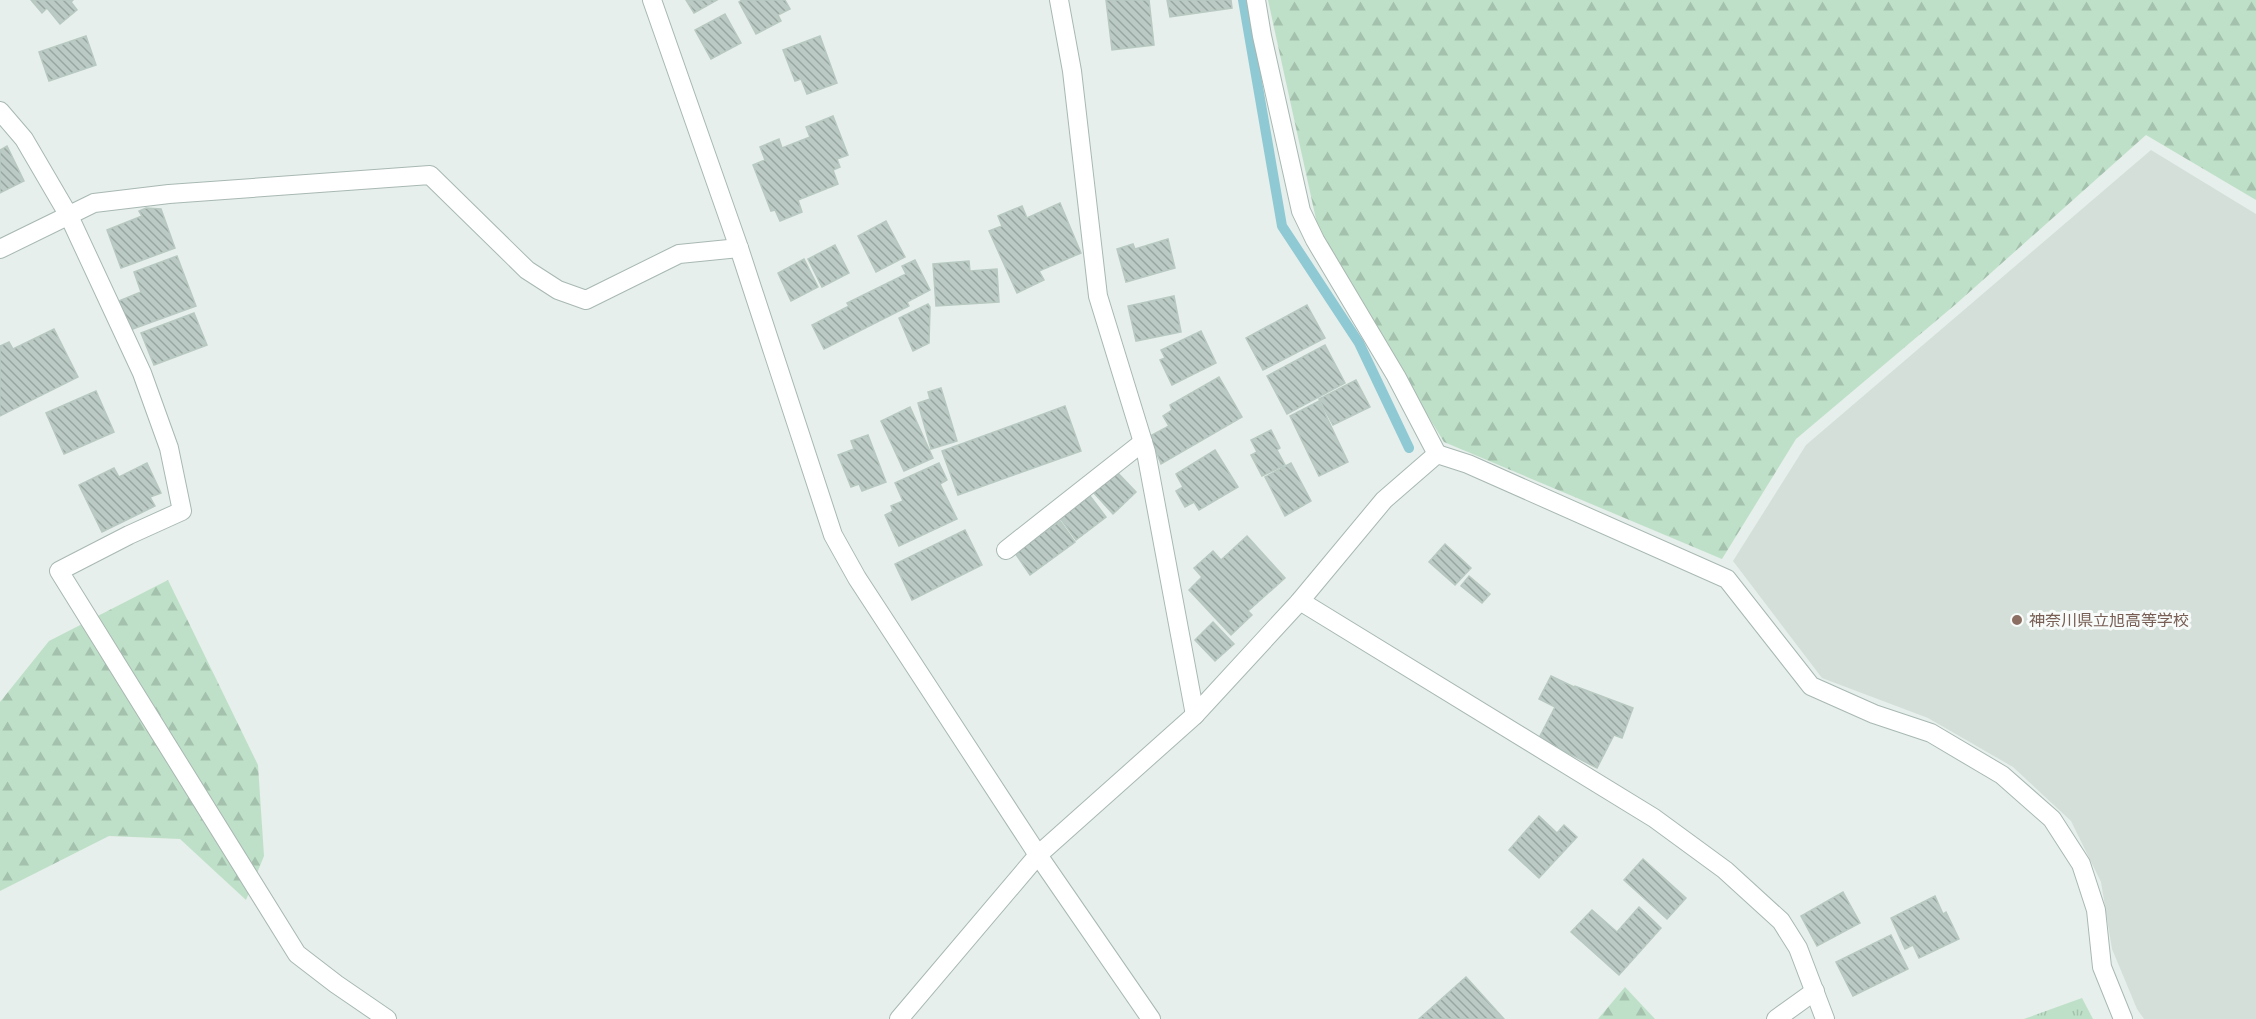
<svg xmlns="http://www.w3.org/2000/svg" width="2256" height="1019" font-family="Raleway,'Noto Sans JP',sans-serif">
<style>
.built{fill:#d4dfda}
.grass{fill:url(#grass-tufts)}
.forest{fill:url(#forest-firs)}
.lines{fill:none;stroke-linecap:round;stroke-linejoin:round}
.stream{stroke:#8ec9d4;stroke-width:10}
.building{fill:url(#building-back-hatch);stroke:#b8c9c2;stroke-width:1.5}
.minor-casing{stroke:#a8b8b2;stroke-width:20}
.minor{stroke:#fff;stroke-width:18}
.education-dot{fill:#8d6e63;stroke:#f7fbf9;stroke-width:2}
.labels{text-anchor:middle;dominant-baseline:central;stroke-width:6;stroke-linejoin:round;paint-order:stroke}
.education-label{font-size:16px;fill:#785e54;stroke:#f7fbf9;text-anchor:start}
</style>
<defs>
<pattern id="grass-tufts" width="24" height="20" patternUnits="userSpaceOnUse" patternTransform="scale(1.5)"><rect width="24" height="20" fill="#bfe0c8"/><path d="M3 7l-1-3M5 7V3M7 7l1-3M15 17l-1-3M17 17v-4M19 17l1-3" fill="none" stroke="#a4c1ad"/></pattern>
<pattern id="forest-firs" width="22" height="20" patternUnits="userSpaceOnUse" patternTransform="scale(1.5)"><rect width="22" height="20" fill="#bfe0c8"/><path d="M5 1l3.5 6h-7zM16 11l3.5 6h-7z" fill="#a4c1ad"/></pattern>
<pattern id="building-back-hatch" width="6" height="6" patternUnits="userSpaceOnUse" patternTransform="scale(1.5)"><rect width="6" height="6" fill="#bbcac4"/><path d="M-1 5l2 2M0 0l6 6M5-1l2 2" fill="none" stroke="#98a6a0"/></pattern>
</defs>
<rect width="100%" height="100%" fill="#e6efeb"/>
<path class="built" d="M2151 150 2256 214V1019H2144L2137 1009 2112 949 2101 882 2071 821 2013 767 1928 718 1822 678 1733 561 1806 445Z"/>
<path class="grass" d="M2082 998 2093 1019H2024Z"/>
<g class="forest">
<path d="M1268 0H2256V200L2146 135 1956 304 1796 439 1722 559 1444 442 1321 242Z"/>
<path d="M168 580 258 765 264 856 246 900 180 839 109 836 0 891V702L49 641Z"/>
<path d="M1625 987 1655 1019H1598Z"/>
</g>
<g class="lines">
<path class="stream" d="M1243 0 1282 226 1359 343 1409 448"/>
</g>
<g class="building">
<path d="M31 0H73L71 2 77 10 60 24 47 8 42 13Z"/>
<path d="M686 0H717L694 13Z"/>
<path d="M742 0H785L790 9 778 15 781 21 756 34 739 2Z"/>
<path d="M1106 0H1149L1154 45 1112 50Z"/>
<path d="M1167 0H1231L1232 8 1170 17Z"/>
<path d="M725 14 741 43 711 59 695 30Z"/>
<path d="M86 36 96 65 49 81 39 52Z"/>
<path d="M820 36 837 83 807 94 801 79 795 81 783 50Z"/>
<path d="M833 116 848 155 837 159 840 167 833 170 838 184 798 200 802 212 780 221 775 210 771 211 753 165 765 160 760 147 779 139 782 148 810 137 806 127Z"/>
<path d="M7 146 24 181 0 193V150Z"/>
<path d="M1060 203 1081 253 1039 271 1044 280 1017 293 989 231 1002 226 998 216 1022 206 1027 218Z"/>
<path d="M146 208 161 209 175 248 121 268 107 230 142 216 139 211Z"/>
<path d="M886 221 905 257 876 272 858 236Z"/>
<path d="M1168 239 1175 268 1126 282 1117 249 1133 244 1135 249Z"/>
<path d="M835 245 849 273 822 287 808 259Z"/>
<path d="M177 256 196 306 130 330 119 301 141 292 134 272Z"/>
<path d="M804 259 818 287 791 301 778 273Z"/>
<path d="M915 260 930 290 907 302 909 306 824 349 812 325 849 306 847 303 906 274 902 266Z"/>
<path d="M969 261 970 271 997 269 999 302 936 306 933 264Z"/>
<path d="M1174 296 1181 332 1136 341 1128 306Z"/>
<path d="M928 304 930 307 929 343 913 351 899 318Z"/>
<path d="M1307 305 1325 338 1263 370 1246 338Z"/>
<path d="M194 313 207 345 154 365 141 333Z"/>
<path d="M54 329 78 377 0 416V346L9 342 13 349Z"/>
<path d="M1201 331 1216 363 1172 385 1160 360 1165 358 1161 350Z"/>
<path d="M1325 345 1345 383 1287 414 1267 376Z"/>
<path d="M1219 377 1242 417 1161 464 1150 436 1169 426 1163 416 1172 410 1170 405Z"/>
<path d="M1356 380 1370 407 1333 425 1319 399Z"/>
<path d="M941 388 957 441 931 449 918 403 930 399 928 392Z"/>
<path d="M96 391 114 432 64 454 46 413Z"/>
<path d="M1319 401 1348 462 1319 476 1290 416Z"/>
<path d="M1065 406 1081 451 958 495 942 451Z"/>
<path d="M910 407 933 458 904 471 881 421Z"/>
<path d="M1271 430 1280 448 1277 450 1285 465 1262 476 1251 455 1257 452 1251 440Z"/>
<path d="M868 435 886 482 862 491 859 484 851 487 838 455 854 449 851 441Z"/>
<path d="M1215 450 1238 487 1199 510 1194 502 1185 507 1176 491 1183 487 1176 474Z"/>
<path d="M147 463 161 493 150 497 155 506 102 532 79 485 114 468 119 477Z"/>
<path d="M939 463 947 480 940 484 957 519 899 546 885 515 893 511 891 506 903 501 895 483Z"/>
<path d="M1291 463 1311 501 1285 516 1265 477Z"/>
<path d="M1116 471 1136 492 1113 514 1094 493Z"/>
<path d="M1090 496 1106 517 1076 540 1060 518Z"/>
<path d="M1060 521 1075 542 1030 575 1015 553Z"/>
<path d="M965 530 982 565 912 600 895 564Z"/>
<path d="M1247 536 1285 578 1248 611 1252 615 1231 635 1189 590 1202 577 1194 568 1213 551 1221 560Z"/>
<path d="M1445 544 1471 568 1455 585 1429 562Z"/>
<path d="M1469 576 1490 594 1482 603 1461 586Z"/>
<path d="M1213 622 1234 644 1215 661 1195 640Z"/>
<path d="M1551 676 1574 687 1575 686 1633 708 1622 738 1614 735 1597 768 1539 738 1555 707 1539 699Z"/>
<path d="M1539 816 1557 833 1564 825 1577 837 1539 878 1509 850Z"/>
<path d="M1643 859 1686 898 1667 919 1624 880Z"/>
<path d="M1843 892 1860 923 1817 946 1801 916Z"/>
<path d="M1935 896 1943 914 1946 912 1959 939 1919 958 1913 945 1905 949 1891 918Z"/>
<path d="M1639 907 1661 928 1619 975 1571 932 1592 910 1617 932Z"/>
<path d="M1891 935 1908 969 1853 996 1836 962Z"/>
<path d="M1466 977 1504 1019H1419Z"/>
</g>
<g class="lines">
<g class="minor-casing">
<g id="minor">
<path d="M652 0 739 248 833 535 857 578 1038 855 1151 1019"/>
<path d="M1059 0 1072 71 1098 296 1146 452 1195 715"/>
<path d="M1256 0 1262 36 1301 211 1315 240 1396 376 1437 454"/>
<path d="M0 111 24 139 69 216 142 373 169 448 182 511 129 535 59 571 297 954 336 984 387 1019"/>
<path d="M0 249 94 203 169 194 430 175 527 270 558 290 586 300 679 254 739 248"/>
<path d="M1006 550 1143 442"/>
<path d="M1300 601 1654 818 1725 870 1781 921 1798 948 1825 1019"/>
<path d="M899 1019 1038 855 1195 715 1300 601 1384 500 1437 454 1468 464 1727 579 1811 686 1874 714 1931 733 2002 775 2052 819 2081 864 2096 910 2102 967 2123 1019"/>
<path d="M1776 1019 1815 991"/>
</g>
</g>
<use href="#minor" class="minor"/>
</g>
<circle class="education-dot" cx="2017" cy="620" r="6"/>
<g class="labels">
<g class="education-label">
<text x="2029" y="620">神奈川県立旭高等学校</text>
</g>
</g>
</svg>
